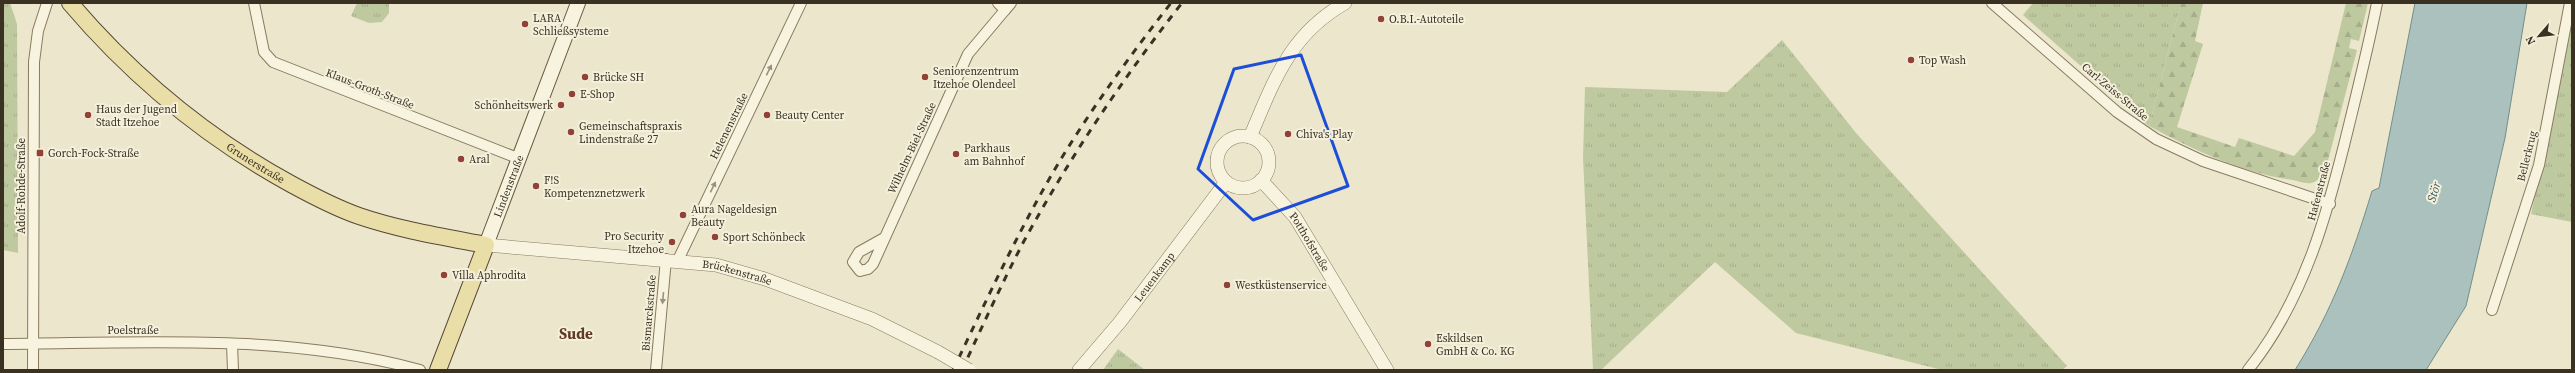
<svg xmlns="http://www.w3.org/2000/svg" width="2575" height="373" font-family="'Source Serif 4',serif">
<style>
.grass{fill:url(#grass-tufts)}
.forest{fill:url(#forest-firs)}
.water{fill:#abc1bd;stroke:#728f8b}
.lines{fill:none;stroke-linecap:round;stroke-linejoin:round}
.minor-casing{stroke:#887a61;stroke-width:12}
.tertiary-casing{stroke:#887a61;stroke-width:14}
.secondary-casing{stroke:#6a5b44;stroke-width:16}
.primary-casing{stroke:#564834;stroke-width:18}
.minor{stroke:#f7f3de;stroke-width:10}
.tertiary{stroke:#f7f3de;stroke-width:13}
.secondary{stroke:#f7f3de;stroke-width:14}
.primary{stroke:#eadea8;stroke-width:16}
.rail{stroke:#3a3123;stroke-width:3;stroke-dasharray:7 7;stroke-linecap:butt}
.tertiary-bridge-casing{stroke:#887a61;stroke-width:14;stroke-linecap:butt}
.tertiary-bridge{stroke:#f7f3de;stroke-width:13}
.oneway{fill:#989280}
.marked{fill:none;stroke:#1d4ed8;stroke-width:3;stroke-linejoin:round}
.poi-dot{fill:#924136;stroke:#f4f0db;stroke-width:1.5}
.labels{text-anchor:middle;dominant-baseline:central;stroke-width:4;stroke-linejoin:round;paint-order:stroke}
.poi-label{font-size:11px;fill:#3a3123;stroke:#f4f0db;text-anchor:start}
.street-label{font-size:11px;fill:#3a3123;stroke:#f4f0db}
.water-label{font-size:12px;font-style:italic;fill:#335658;stroke:#f4f0db}
.district-label{font-size:15px;font-weight:bold;fill:#633a26;stroke:#f4f0db}
</style>
<defs>
<pattern id="grass-tufts" width="24" height="20" patternUnits="userSpaceOnUse"><rect width="24" height="20" fill="#bfc9a0"/><path d="M3 7l-1-3M5 7V3M7 7l1-3M15 17l-1-3M17 17v-4M19 17l1-3" fill="none" stroke="#a5ad8a"/></pattern>
<pattern id="forest-firs" width="22" height="20" patternUnits="userSpaceOnUse"><rect width="22" height="20" fill="#bfc9a0"/><path d="M5 1l3.5 6h-7zM16 11l3.5 6h-7z" fill="#a5ad8a"/></pattern>
</defs>
<rect width="100%" height="100%" fill="#ece6cc"/>
<g class="grass">
<path d="M3 3H10L17 24 18 253 3 250Z"/>
<path d="M357 3H389V13L382 22 369 23 351 16Z"/>
<path d="M2033 3H2181L2149 126 2023 15Z"/>
<path d="M2572 21V222L2531 214Z"/>
<path d="M1782 40 1856 133 2067 366 2062 370H1942L1796 333 1715 262 1601 370H1593L1583 158 1585 87 1727 92Z"/>
<path d="M1118 349 1145 370H1103Z"/>
</g>
<path class="forest" d="M2181 3H2203L2195 41 2203 44 2177 127 2235 147 2239 138 2294 156 2315 132 2346 3H2368L2359 41 2351 39 2349 48 2357 50 2325 172C2321 177 2318 181 2311 183 2306 184 2298 181 2293 180 2242 173 2194 150 2149 126Z"/>
<path class="water" d="M2415 3H2527L2505 138 2466 306 2426 370H2295C2332 311 2352 257 2372 191L2379 188Z"/>
<g class="lines">
<g class="minor-casing">
<g id="minor">
<path d="M254 3 264 52 273 62 520 159"/>
<path d="M998 3 1005 10 1011 3"/>
<path d="M1992 3 2117 112 2156 139 2203 161 2330 204"/>
<path d="M884 238 859 252 853 262 860 271 868 269 873 264 968 54 1005 10"/>
<path d="M678 260 801 3"/>
<path d="M2492 310 2539 165 2570 3"/>
<path d="M3 344C142 343 285 333 420 370"/>
<path d="M232 344 233 370"/>
<path d="M33 370 34 62 38 31 47 3"/>
<path d="M656 370 666 259"/>
<path d="M2248 370C2305 299 2328 212 2349 125 2359 84 2369 44 2377 3"/>
</g>
</g>
<g class="tertiary-casing">
<g id="tertiary">
<circle cx="1243" cy="162" r="26"/>
<path d="M1250 137C1274 81 1289 35 1345 3"/>
<path id="s1" d="M1261 180 1295 217 1387 370"/>
<path id="s2" d="M486 245 716 265 765 279 872 319 938 352"/>
<path id="s3" d="M1079 370 1120 322 1226 182"/>
</g>
</g>
<g class="secondary-casing">
<g id="secondary">
<path id="s4" d="M486 245 578 3"/>
</g>
</g>
<g class="primary-casing">
<g id="primary">
<path id="s5" d="M70 3C133 77 207 138 291 184 313 196 336 208 359 216 400 230 444 237 486 245L438 370"/>
</g>
</g>
<use href="#minor" class="minor"/>
<use href="#tertiary" class="tertiary"/>
<use href="#secondary" class="secondary"/>
<use href="#primary" class="primary"/>
<g class="rail">
<path d="M953 370C987 299 1020 227 1061 159 1094 105 1132 53 1171 3"/>
<path d="M962 370C982 327 1002 283 1024 241 1070 157 1123 78 1182 3"/>
</g>
<g class="tertiary-bridge-casing">
<path id="tertiary-bridge" d="M938 352 969 370"/>
</g>
<use href="#tertiary-bridge" class="tertiary-bridge"/>
</g>
<defs><path id="oneway-solid" d="M-6-.8H1V-3.2L6.5 0L1 3.2V.8H-6Z"/></defs>
<g class="oneway">
<use href="#oneway-solid" transform="translate(769 70) rotate(-64)"/>
<use href="#oneway-solid" transform="translate(713 187) rotate(-64)"/>
<use href="#oneway-solid" transform="translate(663 298) rotate(95)"/>
</g>
<path class="marked" d="M1301 55 1348 186 1253 220 1198 169 1234 69Z"/>
<g class="poi-dot">
<circle cx="1381" cy="19" r="4"/>
<circle cx="525" cy="24" r="4"/>
<circle cx="1911" cy="60" r="4"/>
<circle cx="585" cy="77" r="4"/>
<circle cx="925" cy="77" r="4"/>
<circle cx="572" cy="94" r="4"/>
<circle cx="561" cy="105" r="4"/>
<circle cx="88" cy="115" r="4"/>
<circle cx="767" cy="115" r="4"/>
<circle cx="571" cy="132" r="4"/>
<circle cx="1288" cy="134" r="4"/>
<rect x="36" y="149" width="8" height="8" rx="2"/>
<circle cx="956" cy="154" r="4"/>
<circle cx="461" cy="159" r="4"/>
<circle cx="536" cy="186" r="4"/>
<circle cx="683" cy="215" r="4"/>
<circle cx="715" cy="237" r="4"/>
<circle cx="672" cy="242" r="4"/>
<circle cx="444" cy="275" r="4"/>
<circle cx="1227" cy="285" r="4"/>
<circle cx="1428" cy="344" r="4"/>
</g>
<g class="labels">
<g class="poi-label">
<text x="533" y="18">LARA<tspan x="533" dy="13">Schließsysteme</tspan></text>
<text x="1389" y="19">O.B.I.-Autoteile</text>
<text x="1919" y="60">Top Wash</text>
<text x="933" y="71">Seniorenzentrum<tspan x="933" dy="13">Itzehoe Olendeel</tspan></text>
<text x="593" y="77">Brücke SH</text>
<text x="580" y="94">E-Shop</text>
<text x="553" y="105" text-anchor="end">Schönheitswerk</text>
<text x="96" y="109">Haus der Jugend<tspan x="96" dy="13">Stadt Itzehoe</tspan></text>
<text x="775" y="115">Beauty Center</text>
<text x="579" y="126">Gemeinschaftspraxis<tspan x="579" dy="13">Lindenstraße 27</tspan></text>
<text x="1296" y="134">Chiva's Play</text>
<text x="964" y="148">Parkhaus<tspan x="964" dy="13">am Bahnhof</tspan></text>
<text x="48" y="153">Gorch-Fock-Straße</text>
<text x="469" y="159">Aral</text>
<text x="544" y="180">F!S<tspan x="544" dy="13">Kompetenznetzwerk</tspan></text>
<text x="691" y="209">Aura Nageldesign<tspan x="691" dy="13">Beauty</tspan></text>
<text x="664" y="236" text-anchor="end">Pro Security<tspan x="664" dy="13">Itzehoe</tspan></text>
<text x="723" y="237">Sport Schönbeck</text>
<text x="452" y="275">Villa Aphrodita</text>
<text x="1235" y="285">Westküstenservice</text>
<text x="1436" y="338">Eskildsen<tspan x="1436" dy="13">GmbH &amp; Co. KG</tspan></text>
</g>
<g class="street-label">
<text transform="translate(370 89) rotate(21)">Klaus-Groth-Straße</text>
<text transform="translate(2115 92) rotate(40)">Carl-Zeiss-Straße</text>
<text transform="translate(729 126) rotate(-64)">Helenenstraße</text>
<text transform="translate(912 148) rotate(-65)">Wilhelm-Biel-Straße</text>
<text transform="translate(2527 156) rotate(-76)">Bellerkrug</text>
<text stroke="none"><textPath href="#s5" startOffset="246">Grunerstraße</textPath></text>
<text transform="translate(21 186) rotate(-90)">Adolf-Rohde-Straße</text>
<text stroke="none"><textPath href="#s4" startOffset="63">Lindenstraße</textPath></text>
<text transform="translate(2319 191) rotate(-75)">Hafenstraße</text>
<text stroke="none"><textPath href="#s1" startOffset="79">Potthofstraße</textPath></text>
<text stroke="none"><textPath href="#s2" startOffset="253">Brückenstraße</textPath></text>
<text stroke="none"><textPath href="#s3" startOffset="120">Leuenkamp</textPath></text>
<text transform="translate(649 313) rotate(-85)">Bismarckstraße</text>
<text x="133" y="330">Poelstraße</text>
</g>
<g class="water-label">
<text transform="translate(2434 192) rotate(-73)">Stör</text>
</g>
<g class="district-label">
<text x="576" y="333">Sude</text>
</g>
</g>
<rect width="2575" height="373" fill="none" stroke="#3a3123" stroke-width="8"/>
<g transform="translate(2539 36) rotate(242)" stroke="#f4f0db" stroke-width="3" paint-order="stroke">
<path d="M0-3L7 15L0 10L-7 15Z" fill="#3a3123"/>
<text y="-6" font-size="11" font-weight="bold" text-anchor="middle" fill="#3a3123">N</text>
</g>
</svg>
